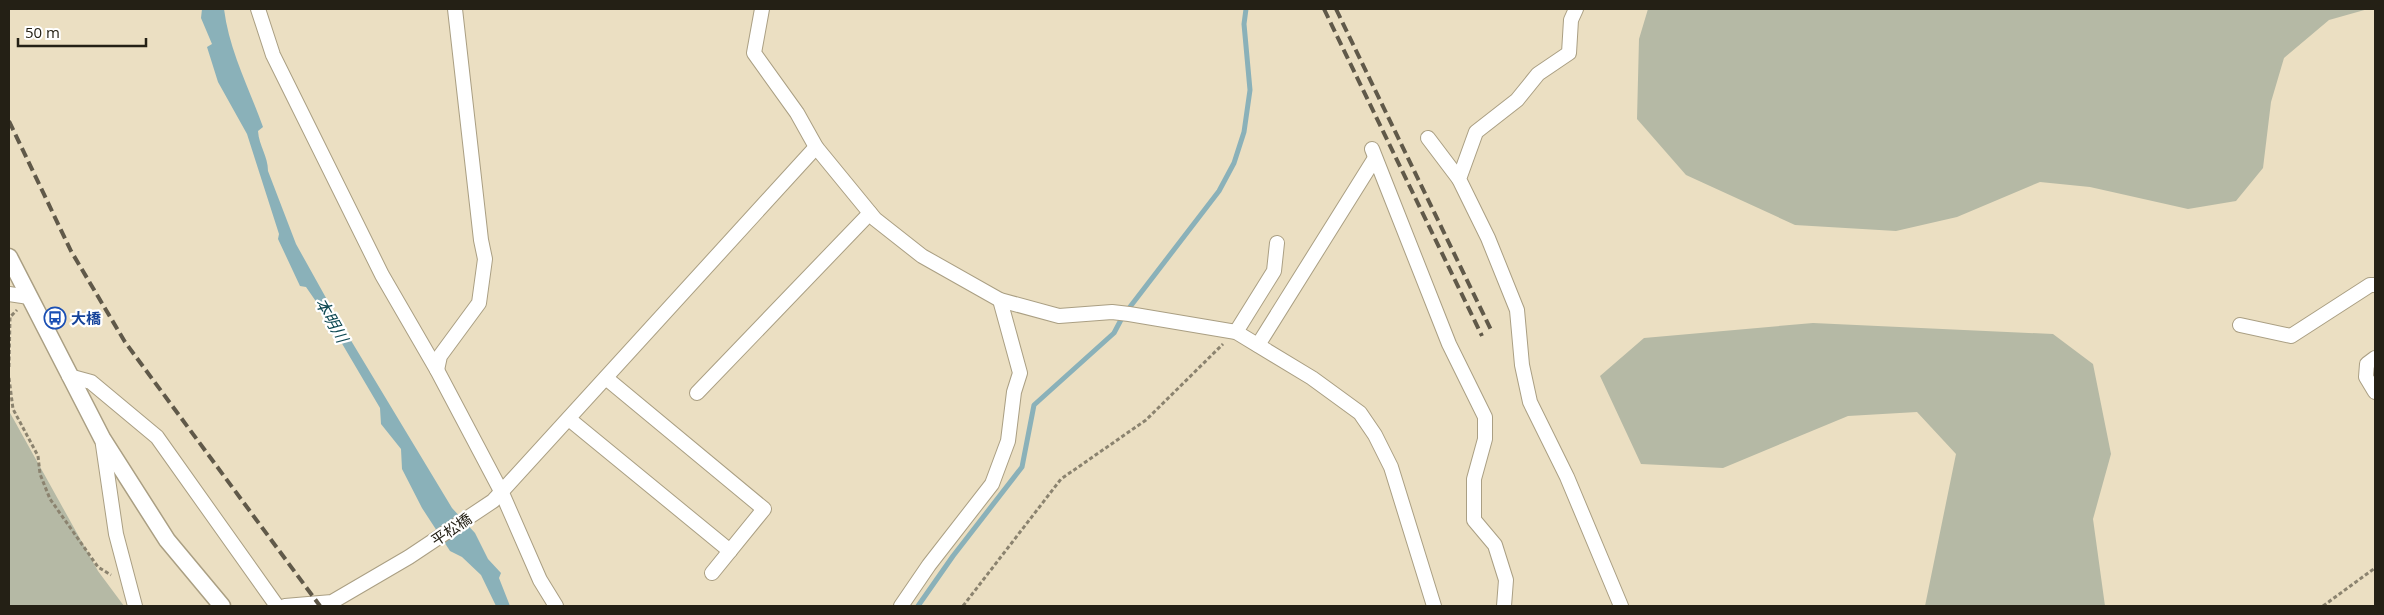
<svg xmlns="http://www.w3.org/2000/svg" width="2384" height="615" font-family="'Open Sans','Noto Sans JP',sans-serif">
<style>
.green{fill:#b5b9a5}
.water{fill:#8ab1b9}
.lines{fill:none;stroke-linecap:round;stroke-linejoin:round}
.stream{stroke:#8ab1b9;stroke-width:5}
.minor-casing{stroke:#aa9f83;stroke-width:16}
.tertiary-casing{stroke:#aa9f83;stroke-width:19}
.path{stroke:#8b836f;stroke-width:3;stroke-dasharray:4 2.5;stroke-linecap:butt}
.minor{stroke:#fff;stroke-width:14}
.tertiary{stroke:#fff;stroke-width:16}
.rail{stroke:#605949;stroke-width:4;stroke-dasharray:10 5;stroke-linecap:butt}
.labels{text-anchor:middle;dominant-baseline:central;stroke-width:4.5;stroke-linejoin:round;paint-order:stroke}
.transit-label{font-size:15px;font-weight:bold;fill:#164399;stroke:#fff;text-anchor:start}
.street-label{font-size:15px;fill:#242015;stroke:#fff}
.water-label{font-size:16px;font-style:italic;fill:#0f4953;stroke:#fff}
</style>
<rect width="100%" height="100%" fill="#ebdfc2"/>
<g class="green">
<path d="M1648 9H2368L2329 20 2284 58 2271 102 2263 168 2236 201 2188 209 2090 187 2040 182 1957 217 1896 231 1795 225 1686 175 1637 119 1639 39Z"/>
<path d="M1813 323 2053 334 2093 364 2111 454 2093 519 2105 606H1925L1956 454 1917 412 1848 416 1723 468 1641 464 1600 376 1644 338Z"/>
<path d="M9 411 98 571 124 606H9Z"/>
</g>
<path class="water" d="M202 9H224C229 50 249 88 263 127L258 131C259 146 268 156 268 171L296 244 335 314 452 508 475 533 488 559 501 573 499 578 510 606H496L481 575 462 557 450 551 422 508 402 469 401 449 381 424 380 408 324 313 306 287 300 286 278 239 279 234 247 134 218 82 207 47 212 44 201 18Z"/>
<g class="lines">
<path class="stream" d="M918 606 953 556 1022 467 1034 405 1114 333 1123 316 1219 191 1234 163 1244 132 1250 90 1244 24 1246 9"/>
<g class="minor-casing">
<g id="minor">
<path d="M258 9 273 55 382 275 437 370 502 493 540 580 556 606"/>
<path d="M762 9 754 53 797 113 816 147 875 219 922 256 1000 300 1059 316 1112 312 1129 314 1236 332 1312 378 1360 413 1375 435 1391 467 1434 606"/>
<path d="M1576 9 1571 20 1569 53 1538 74 1517 100 1476 132 1459 179 1488 238 1517 310 1522 365 1530 402 1567 477 1621 606"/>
<path d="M1428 138 1459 179"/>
<path d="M1372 149 1449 344 1485 417V439L1474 479V520L1495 545 1506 580 1504 606"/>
<path d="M9 294 29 297"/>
<path d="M2240 325 2291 336 2370 285H2375"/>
<path d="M1236 332 1274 271 1277 243"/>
<path d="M1258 345 1375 158"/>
<path d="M2375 358 2367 364 2366 377 2375 392"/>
<path d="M437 370 440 356 479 303 485 259 481 240 455 9"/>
<path d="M69 376 91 382 157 437 277 606"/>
<path d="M606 378 764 509 712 573"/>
<path d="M697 393 870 213"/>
<path d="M569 419 730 551"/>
<path d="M102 438 116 534 135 606"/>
<path d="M285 606 332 602 409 557 493 501 816 147"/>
<path d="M901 606 929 565 992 484 1008 441 1014 392 1020 373 1000 300"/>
</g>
</g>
<g class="tertiary-casing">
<path id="tertiary" d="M9 257 102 438 167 540 222 606"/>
</g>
<g class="path">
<path d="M9 367 10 317 17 310"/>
<path d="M9 378 13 409 38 456 40 474 50 499 98 567 111 575"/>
<path d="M963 606 1061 479 1146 420 1223 344"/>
<path d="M2323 606 2375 568"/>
</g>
<use href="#minor" class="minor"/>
<use href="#tertiary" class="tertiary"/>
<g class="rail">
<path d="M1324 9 1482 336"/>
<path d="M1336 9 1492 332"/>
<path d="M9 121 71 251 125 342 320 606"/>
</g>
</g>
<defs>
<g id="bus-ring" transform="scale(1.125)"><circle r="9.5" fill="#fff" stroke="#1a4fb4" stroke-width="1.5"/><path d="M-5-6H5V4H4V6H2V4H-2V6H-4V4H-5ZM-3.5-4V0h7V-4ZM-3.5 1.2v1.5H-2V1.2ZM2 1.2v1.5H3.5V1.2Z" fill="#1a4fb4"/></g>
</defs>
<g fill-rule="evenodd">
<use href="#bus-ring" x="55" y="318"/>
</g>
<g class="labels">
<g class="transit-label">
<text x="71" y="318">大橋</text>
</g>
<g class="street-label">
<text transform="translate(451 529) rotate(-34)">平松橋</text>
</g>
<g class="water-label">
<text transform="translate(332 320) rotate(61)">本明川</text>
</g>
</g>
<rect width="2384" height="615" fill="none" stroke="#242015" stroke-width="20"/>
<path d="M18 38v8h128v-8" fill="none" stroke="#242015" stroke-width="2.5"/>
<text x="25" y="38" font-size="15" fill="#242015" stroke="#ffffff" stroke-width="4" paint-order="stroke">50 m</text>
</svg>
